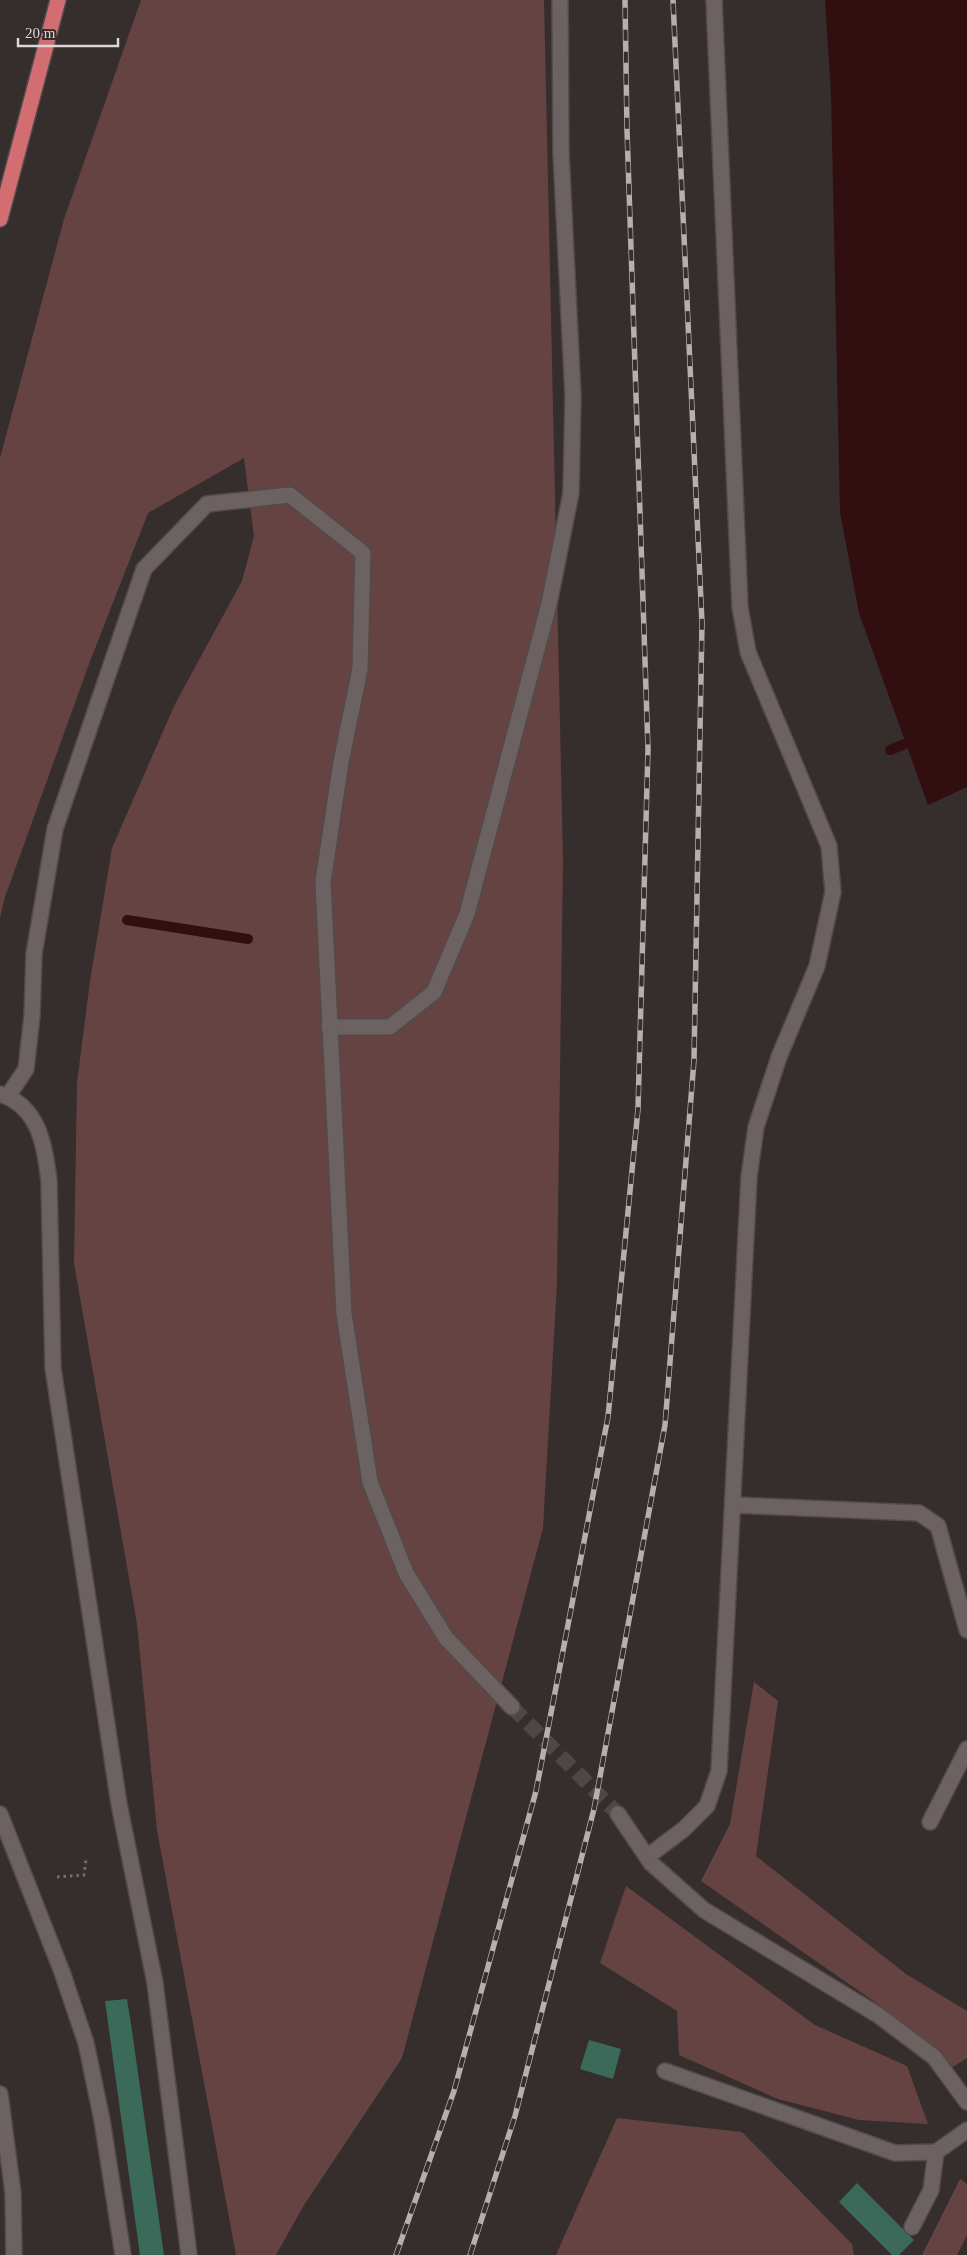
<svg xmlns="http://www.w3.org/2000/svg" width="967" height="2255" font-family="Georgia,serif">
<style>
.green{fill:#664343}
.water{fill:#310e10}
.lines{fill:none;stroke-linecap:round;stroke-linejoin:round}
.stream{stroke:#310e10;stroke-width:10}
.building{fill:#3b6a5b}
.minor-tunnel{stroke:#4f4646;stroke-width:15;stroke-dasharray:15 8;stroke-linecap:butt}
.minor-casing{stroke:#524b4b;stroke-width:18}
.highway-casing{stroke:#524b4b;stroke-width:18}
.path{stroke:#776f6f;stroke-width:3;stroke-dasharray:2.5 4;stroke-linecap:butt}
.minor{stroke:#6c6261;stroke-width:15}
.highway{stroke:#d26e71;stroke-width:15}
.rail-casing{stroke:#b5afaf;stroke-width:5.5}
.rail{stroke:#362d2d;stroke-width:4;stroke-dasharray:11;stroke-linecap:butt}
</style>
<rect width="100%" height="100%" fill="#362d2d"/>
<g class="green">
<path d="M141 0H544L563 860 557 1283 543 1528 402 2058 304 2205 276 2255H236L157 1830 137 1624 74 1263 77 1083 90 981 112 848 175 704 242 581 254 536 244 458 148 513 89 664 5 897 0 918V458L64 219Z"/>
<path d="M754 1682 778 1701 756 1856 906 1974 967 2011V2058L953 2067 882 2007 701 1881 730 1824Z"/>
<path d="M626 1886 815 2025 907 2066 928 2124 859 2120 778 2099 679 2055 677 2011 600 1963Z"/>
<path d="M617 2118 742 2132 852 2244 854 2255H556Z"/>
<path d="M960 2179 967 2184V2235L957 2255H922Z"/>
</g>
<path class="water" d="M825 0H967V787L928 805 859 613 840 512 831 93Z"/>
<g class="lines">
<g class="stream">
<path d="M890 750 905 744"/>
<path d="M127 920 248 939"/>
</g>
</g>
<g class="building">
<path d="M127 1999 132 2031 164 2255H140L105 2001Z"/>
<path d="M589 2040 621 2049 613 2079 580 2069Z"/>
<path d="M857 2183 914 2240 899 2255H892L839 2202Z"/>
</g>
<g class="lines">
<path class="minor-tunnel" d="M512 1707 618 1814"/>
<g class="minor-casing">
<g id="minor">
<path d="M329 1027H390L434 992 467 914 549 604 571 493 573 396 561 153 560 0"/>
<path d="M0 1094C39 1106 45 1146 49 1181L53 1368 119 1804 155 1983 189 2255"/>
<path d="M8 1096 26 1069 32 1016 34 954 55 829 144 569 207 504 290 495 363 553 360 669 341 762 323 882 344 1314 370 1482 406 1573 446 1638 512 1707"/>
<path d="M733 1505 919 1513 938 1526 967 1630"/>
<path d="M0 1814 62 1972 86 2043 102 2120 123 2255"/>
<path d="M618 1814 651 1863 704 1910 878 2015 934 2057 967 2102"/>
<path d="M930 1822 967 1749"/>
<path d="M647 1857 684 1829 707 1806 719 1771 749 1177 756 1127 779 1057 817 966 833 892 829 846 748 652 740 607 714 0"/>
<path d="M665 2071 895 2153 936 2152 967 2130"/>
<path d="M0 2094 13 2193 14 2255"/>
<path d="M912 2227 931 2190 936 2152"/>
</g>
</g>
<g class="highway-casing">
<path id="highway" d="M0 219 58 0"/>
</g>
<path class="path" d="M57 1877 84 1875 86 1859"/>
<use href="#minor" class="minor"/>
<use href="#highway" class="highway"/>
<g class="rail-casing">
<g id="rail">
<path d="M396 2255 454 2091 536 1791 608 1417 638 1109 648 749 627 130 625 0"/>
<path d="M470 2255 515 2116 594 1809 665 1425 694 1060 702 623 673 0"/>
</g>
</g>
<use href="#rail" class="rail"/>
</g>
<path d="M18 38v8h100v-8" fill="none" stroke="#dcd6d6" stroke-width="2.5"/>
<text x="25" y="38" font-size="15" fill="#dcd6d6" stroke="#362d2d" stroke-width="4" paint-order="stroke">20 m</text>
</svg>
